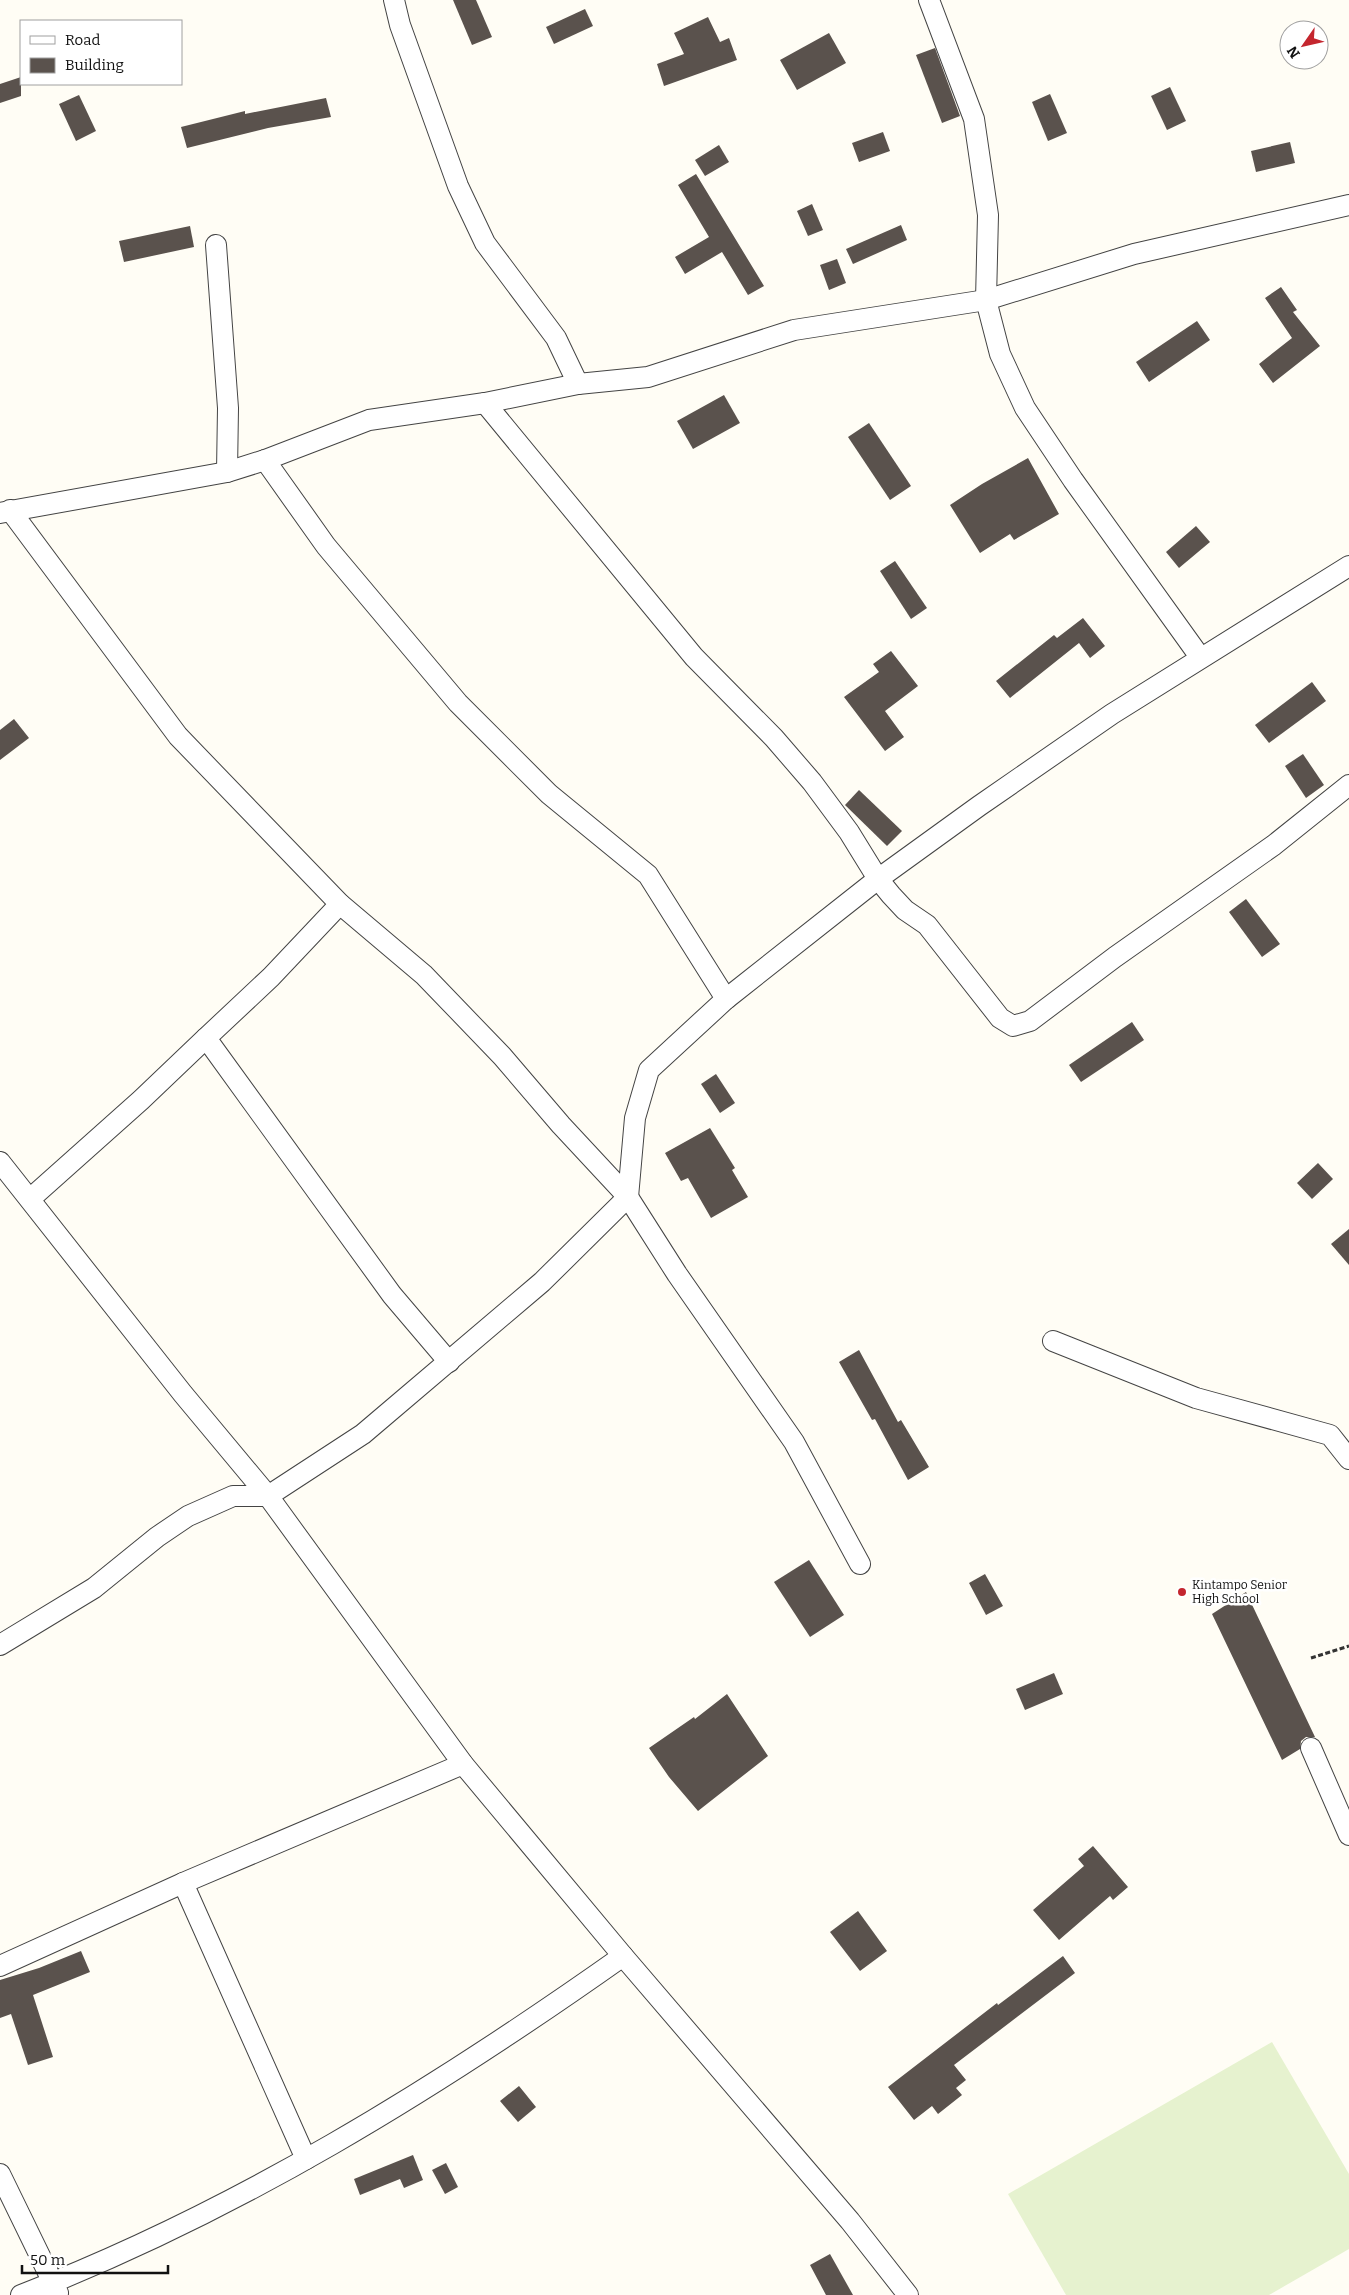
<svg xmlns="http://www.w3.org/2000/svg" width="1349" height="2295" font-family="Bitter,serif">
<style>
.pitch{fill:#e6f2cf}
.building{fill:#5a524d}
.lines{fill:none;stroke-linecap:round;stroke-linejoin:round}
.minor-casing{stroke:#444;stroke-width:22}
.path{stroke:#333;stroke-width:3;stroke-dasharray:5 2.5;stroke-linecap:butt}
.minor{stroke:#fff;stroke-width:20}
.poi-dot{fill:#c4262e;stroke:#fff;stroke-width:2}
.labels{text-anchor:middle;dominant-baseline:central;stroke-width:5;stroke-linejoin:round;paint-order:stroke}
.poi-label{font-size:12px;fill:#111;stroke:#fff;text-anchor:start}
</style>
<rect width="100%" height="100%" fill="#fffdf5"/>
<path class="pitch" d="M1272 2042 1349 2174V2249L1269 2295H1066L1008 2194Z"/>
<g class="building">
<path d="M453 0H476L492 37 472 45Z"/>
<path d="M585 9 593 26 554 44 546 27Z"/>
<path d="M708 17 720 42 729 38 737 60 664 86 657 64 684 54 674 33Z"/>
<path d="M829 33 846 63 797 90 780 60Z"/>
<path d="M935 48 960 116 942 123 916 55Z"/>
<path d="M21 77V96L0 103V84Z"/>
<path d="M1170 87 1186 121 1167 130 1151 96Z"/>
<path d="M1050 94 1067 133 1048 141 1032 102Z"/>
<path d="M79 95 96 131 76 141 59 104Z"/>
<path d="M326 98 331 117 268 128 187 148 181 127 245 111V114Z"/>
<path d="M883 132 890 151 859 162 852 143Z"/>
<path d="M1290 142 1295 163 1256 172 1251 151Z"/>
<path d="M719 145 729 162 705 176 695 160Z"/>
<path d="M696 174 764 286 748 295 722 252 685 274 675 257 709 237 678 185Z"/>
<path d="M812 204 823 230 808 236 797 211Z"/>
<path d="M901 225 907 240 853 264 846 249Z"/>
<path d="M190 226 194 247 124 262 119 241Z"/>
<path d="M837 259 846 283 829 290 820 265Z"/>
<path d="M1281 287 1297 310 1293 312 1320 346 1273 383 1259 364 1292 338 1265 298Z"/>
<path d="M1197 321 1210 340 1149 382 1136 362Z"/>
<path d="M724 395 740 423 693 449 677 421Z"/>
<path d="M869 423 911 486 890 500 848 437Z"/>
<path d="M1028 458 1059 514 1014 540 1010 534 980 553 950 505 982 484Z"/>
<path d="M1196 526 1210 542 1179 568 1166 552Z"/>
<path d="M895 561 927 608 911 619 880 571Z"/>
<path d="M1083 618 1105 646 1090 658 1079 643 1010 698 996 681 1054 635 1057 638Z"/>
<path d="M891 651 918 686 885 711 904 737 885 751 844 697 879 672 873 664Z"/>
<path d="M1312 682 1326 701 1269 743 1255 725Z"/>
<path d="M14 719 29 738 0 760V730Z"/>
<path d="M1303 754 1324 785 1306 798 1285 766Z"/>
<path d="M859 790 902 831 887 846 845 805Z"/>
<path d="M1246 899 1280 944 1262 957 1229 912Z"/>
<path d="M1132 1022 1144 1040 1081 1082 1069 1065Z"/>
<path d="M716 1074 735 1103 720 1113 701 1084Z"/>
<path d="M710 1128 735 1168 732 1170 748 1197 711 1218 688 1178 681 1181 665 1153Z"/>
<path d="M1318 1163 1333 1179 1312 1199 1297 1183Z"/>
<path d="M1349 1229V1265L1331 1244Z"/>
<path d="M859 1350 898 1422 901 1420 929 1467 908 1480 875 1419 872 1420 839 1362Z"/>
<path d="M809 1560 844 1615 810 1637 774 1582Z"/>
<path d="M985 1574 1003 1606 986 1615 969 1583Z"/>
<path d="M1246 1592 1315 1737H1306L1301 1741 1300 1749 1282 1760 1212 1614Z"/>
<path d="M1054 1673 1063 1694 1025 1710 1016 1689Z"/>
<path d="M727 1694 768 1756 698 1811 669 1777 649 1748 694 1717 695 1719Z"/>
<path d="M1093 1846 1128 1887 1113 1900 1110 1896 1059 1940 1033 1910 1084 1866 1078 1859Z"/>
<path d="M858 1911 887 1951 860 1971 830 1932Z"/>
<path d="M81 1951 90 1972 33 1995 53 2057 28 2065 11 2014 0 2018V1980L39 1968Z"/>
<path d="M1063 1956 1075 1973 954 2065 966 2080 956 2088 962 2095 938 2114 932 2106 914 2120 888 2087 997 2003 998 2005Z"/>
<path d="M519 2086 536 2107 518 2122 500 2101Z"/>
<path d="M413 2155 423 2180 404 2188 400 2179 360 2195 354 2179Z"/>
<path d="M446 2163 458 2187 445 2194 432 2170Z"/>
<path d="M830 2254 853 2295H826L810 2265Z"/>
</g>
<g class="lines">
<g class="minor-casing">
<g id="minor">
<path d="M394 0 400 25 458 186 485 243 556 338 578 384"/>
<path d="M929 0 974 119 988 215 986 300 1000 354 1025 408 1073 480 1200 657"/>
<path d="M216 245 228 408 227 472"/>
<path d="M485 403 694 657 774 738 812 782 849 832 878 879 891 895 905 910 927 925 1000 1018 1013 1026 1030 1021 1115 957 1274 845 1349 785"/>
<path d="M265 460 326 546 458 703 549 794 648 875 726 999"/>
<path d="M10 510 178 736 340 904 424 975 502 1056 561 1125 628 1197"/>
<path d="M0 513 227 472 265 460 369 420 485 403 578 384 648 377 794 330 986 300 1134 254 1349 205"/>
<path d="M340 904 271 977 206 1038 392 1295 449 1362"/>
<path d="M0 1162 183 1394 268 1496 463 1764 623 1956 850 2221 908 2295"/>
<path d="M628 1197 635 1118 649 1070 726 999 878 879 979 806 1112 714 1349 566"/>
<path d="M30 1199 141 1100 206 1038"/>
<path d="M1053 1341 1196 1398 1330 1435 1349 1459"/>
<path d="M0 1645 94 1588 157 1537 188 1516 233 1496H268L363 1434 542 1282 628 1197 677 1274 794 1442 860 1564"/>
<path d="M1311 1748 1349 1835"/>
<path d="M183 1883 306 2159"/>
<path d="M0 1966 183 1883 463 1764"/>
<path d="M0 2174 58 2293"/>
<path d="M21 2295C236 2212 435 2089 623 1956"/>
</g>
</g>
<path class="path" d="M1311 1658 1349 1646"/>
<use href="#minor" class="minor"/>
</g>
<circle class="poi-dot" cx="1182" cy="1592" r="5"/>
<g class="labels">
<g class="poi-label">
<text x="1192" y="1585">Kintampo Senior<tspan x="1192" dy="14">High School</tspan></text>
</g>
</g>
<rect x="20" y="20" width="162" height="65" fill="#ffffff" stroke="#a0a0a0"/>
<rect x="30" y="36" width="25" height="8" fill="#ffffff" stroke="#a0a0a0"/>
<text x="65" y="45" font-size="15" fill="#111111">Road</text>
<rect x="30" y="58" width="25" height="15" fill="#5a524d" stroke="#a0a0a0"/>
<text x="65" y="70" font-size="15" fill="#111111">Building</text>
<g transform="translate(1304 45) rotate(236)"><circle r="24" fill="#ffffff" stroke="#a0a0a0"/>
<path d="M0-4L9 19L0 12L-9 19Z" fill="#c4262e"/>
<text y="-8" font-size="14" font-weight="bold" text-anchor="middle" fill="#111111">N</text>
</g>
<path d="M22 2265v8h146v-8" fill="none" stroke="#111111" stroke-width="2.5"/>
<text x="30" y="2265" font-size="15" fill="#111111" stroke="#ffffff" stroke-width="4" paint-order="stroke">50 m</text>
</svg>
